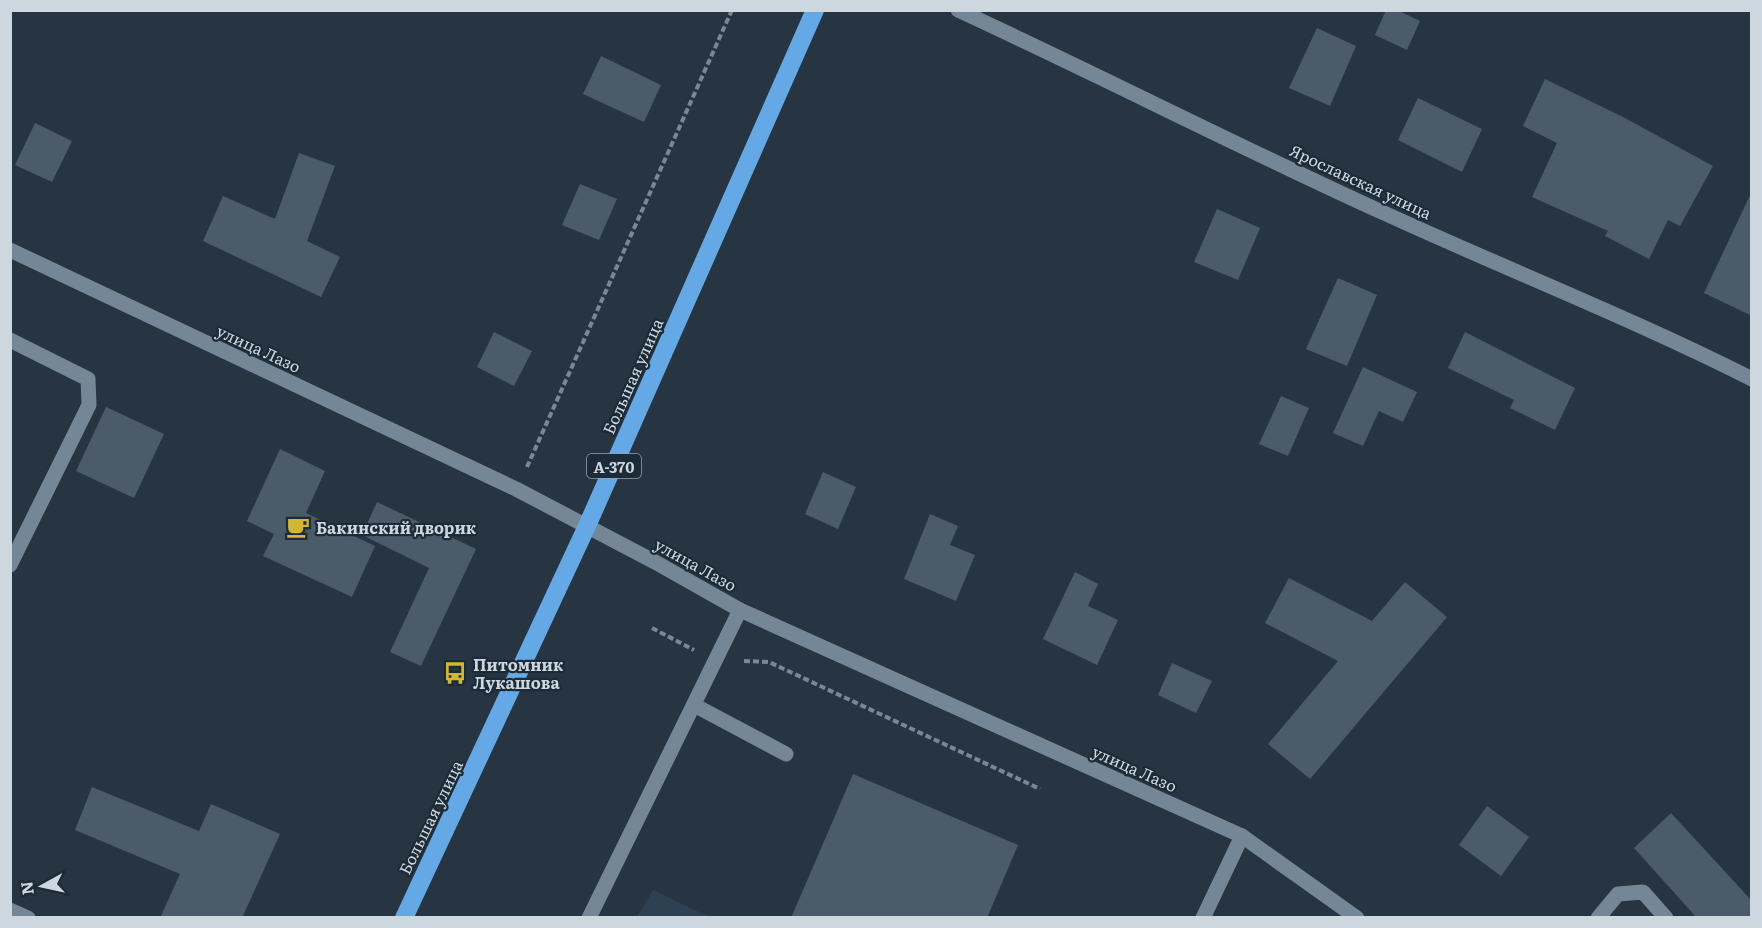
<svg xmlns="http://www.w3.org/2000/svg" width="1762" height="928" font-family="Literata,serif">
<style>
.built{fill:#2e4153}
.building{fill:#4c5b6a}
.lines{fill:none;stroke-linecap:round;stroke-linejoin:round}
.path{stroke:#7b8792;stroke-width:4;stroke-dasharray:6 3;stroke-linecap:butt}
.lane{stroke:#758696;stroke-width:15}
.street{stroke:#758696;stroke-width:15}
.highway{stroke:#64a9e5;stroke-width:18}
.labels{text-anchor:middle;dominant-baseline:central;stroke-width:4.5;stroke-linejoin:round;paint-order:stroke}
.shield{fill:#1d2b38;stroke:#98a3ad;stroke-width:1.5}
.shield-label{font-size:15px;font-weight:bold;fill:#cdd7df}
.street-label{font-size:16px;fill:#cdd7df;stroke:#1d2b38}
.poi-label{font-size:16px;font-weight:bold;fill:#cdd7df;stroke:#1d2b38;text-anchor:start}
</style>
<rect width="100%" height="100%" fill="#273543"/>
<path class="built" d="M653 890 709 917H637Z"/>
<g class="building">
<path d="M1386 10H1397L1420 21 1407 50 1375 35Z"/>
<path d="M1317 28 1356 46 1330 106 1289 88Z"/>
<path d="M601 56 661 85 644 122 583 94Z"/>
<path d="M1545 79 1623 117 1713 166 1680 226 1668 220 1649 259 1605 236 1608 231 1532 197 1557 143 1523 126Z"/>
<path d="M1418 98 1482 129 1462 172 1398 140Z"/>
<path d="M35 123 72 141 52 182 15 165Z"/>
<path d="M299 153 335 166 307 241 340 257 321 297 203 241 223 196 275 219Z"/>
<path d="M580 184 617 199 599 240 562 225Z"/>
<path d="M1752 191V316L1704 293Z"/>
<path d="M1217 209 1260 228 1238 280 1194 262Z"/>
<path d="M1338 278 1377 295 1347 366 1306 349Z"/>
<path d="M494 332 532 351 514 386 477 367Z"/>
<path d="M1465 332 1575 388 1555 430 1510 408 1514 400 1448 368Z"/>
<path d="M1363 367 1417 392 1403 422 1379 411 1363 446 1333 433Z"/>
<path d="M1281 396 1309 408 1288 456 1259 444Z"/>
<path d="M106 407 164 434 134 498 76 471Z"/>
<path d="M280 449 325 471 306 513 375 546 352 597 263 556 274 534 247 521Z"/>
<path d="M823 472 856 487 838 529 805 514Z"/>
<path d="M377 502 476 549 421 666 390 652 429 568 362 535Z"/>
<path d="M930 514 958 526 950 545 975 555 956 601 904 579Z"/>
<path d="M1075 572 1098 584 1088 606 1118 620 1097 665 1043 639Z"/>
<path d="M1289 578 1372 621 1405 582 1447 617 1310 779 1268 744 1338 661 1265 623Z"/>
<path d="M1172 663 1212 681 1196 713 1158 695Z"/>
<path d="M853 774 1018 845 987 918H791Z"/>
<path d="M92 787 199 831 211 804 280 834 242 918H160L180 874 75 830Z"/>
<path d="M1487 806 1529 837 1501 876 1459 845Z"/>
<path d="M1671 813 1752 901V918H1697L1634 848Z"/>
</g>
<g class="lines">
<g class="path">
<path d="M527 467 732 10"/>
<path d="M652 628 694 650"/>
<path d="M744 661 769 662 1040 789"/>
</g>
<g class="lane">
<path d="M10 340 88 379 89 405 10 565"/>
<path d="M694 705 786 754"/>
<path d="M1203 918 1242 836"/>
<path d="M1598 918 1618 894 1643 892 1666 918"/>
</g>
<g class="street">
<path d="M958 10C1101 76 1241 148 1384 213 1506 269 1631 318 1752 379"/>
<path d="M10 250 516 489 655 562 740 610 1242 836 1357 918"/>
<path d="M10 910 28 918"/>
<path d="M589 918 740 610"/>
</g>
<path class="highway" d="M404 918 587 526 815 10"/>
</g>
<defs>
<g id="cafe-bare" transform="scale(1.8)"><path d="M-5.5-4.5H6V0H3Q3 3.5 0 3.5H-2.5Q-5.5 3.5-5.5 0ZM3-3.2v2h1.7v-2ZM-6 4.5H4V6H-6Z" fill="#d2b736" stroke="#1d2b38" stroke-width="2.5" paint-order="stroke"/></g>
<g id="bus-bare" transform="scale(1.8)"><path d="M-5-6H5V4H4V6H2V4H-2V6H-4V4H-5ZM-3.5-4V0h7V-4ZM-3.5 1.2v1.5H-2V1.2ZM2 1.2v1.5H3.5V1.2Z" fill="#d2b736" stroke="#1d2b38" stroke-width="2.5" paint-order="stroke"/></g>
</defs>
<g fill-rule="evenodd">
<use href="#cafe-bare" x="298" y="527"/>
<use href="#bus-bare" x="455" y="673"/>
</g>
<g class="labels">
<rect class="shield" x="587" y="454" width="54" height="24" rx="4.5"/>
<g class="shield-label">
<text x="614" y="466">А-370</text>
</g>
<g class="street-label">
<text transform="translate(1361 181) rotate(25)">Ярославская улица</text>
<text transform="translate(259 348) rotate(25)">улица Лазо</text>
<text transform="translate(632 376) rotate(-66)">Большая улица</text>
<text transform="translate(696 564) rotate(29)">улица Лазо</text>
<text transform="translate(1135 768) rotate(24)">улица Лазо</text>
<text transform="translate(430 817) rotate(-64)">Большая улица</text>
</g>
<g class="poi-label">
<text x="316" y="527">Бакинский дворик</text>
<text x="473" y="664">Питомник<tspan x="473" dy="18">Лукашова</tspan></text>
</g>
</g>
<rect width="1762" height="928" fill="none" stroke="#cdd7df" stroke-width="24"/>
<g transform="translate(42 886) rotate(262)" stroke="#1d2b38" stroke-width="4.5" paint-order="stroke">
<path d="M0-4.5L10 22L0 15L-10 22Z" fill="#cdd7df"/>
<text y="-9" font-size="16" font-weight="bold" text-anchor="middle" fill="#cdd7df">N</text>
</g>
</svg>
